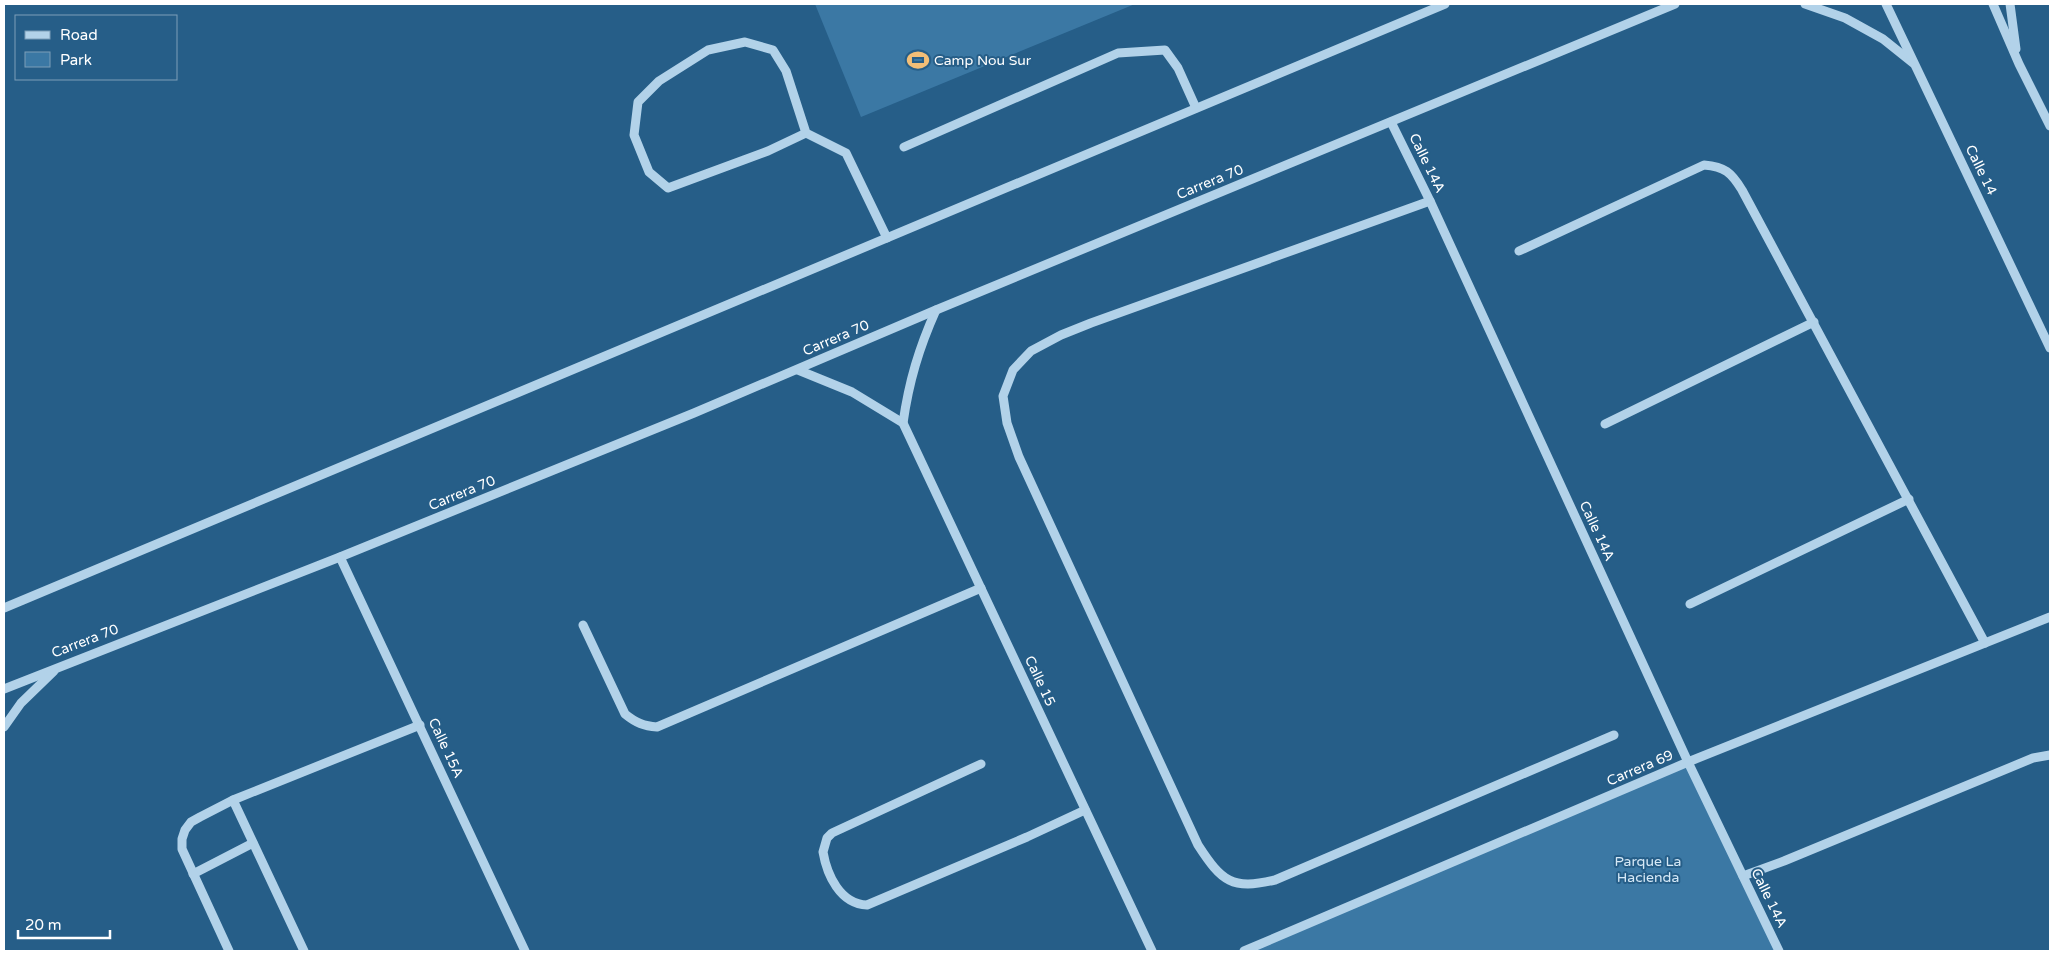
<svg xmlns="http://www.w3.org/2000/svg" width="2054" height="955" font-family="'Varela Round',sans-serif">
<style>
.green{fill:#3b78a4}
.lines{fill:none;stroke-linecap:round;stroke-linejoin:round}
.minor{stroke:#b2d2e9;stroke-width:9}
.labels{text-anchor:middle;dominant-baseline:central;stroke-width:4;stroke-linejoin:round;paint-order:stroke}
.poi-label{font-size:14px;fill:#fff;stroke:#265e88;text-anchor:start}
.street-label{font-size:14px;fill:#fff;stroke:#265e88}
.park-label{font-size:14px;fill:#d6e9f7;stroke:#265e88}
</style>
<rect width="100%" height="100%" fill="#265e88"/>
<g class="green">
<path d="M815 4H1135L861 117Z"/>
<path d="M1688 762 1779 951H1244Z"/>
</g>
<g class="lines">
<g class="minor">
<path d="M1805 4 1845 18 1883 39 1913 63"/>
<path d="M1886 4 2050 348"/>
<path d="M1993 4 2019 64 2050 126"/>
<path d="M2010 4 2016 49"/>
<path d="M1391 122 1430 201 1688 762 1779 951"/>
<path d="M806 133 768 151 668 188 649 172 634 135 638 102 659 81 708 50 745 42 773 50 786 71 806 133 846 153 887 238"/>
<path d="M904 147 1118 53 1165 50 1178 68 1196 108"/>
<path d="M1430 201 1091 323 1061 335 1031 351 1013 370 1003 396 1007 423 1019 457 1198 845C1222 882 1232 890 1275 880L1614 735"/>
<path d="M1519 251 1704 165C1725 167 1731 172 1742 190L1985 643"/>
<path d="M798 370 852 392 903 423 1152 951"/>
<path d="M903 423C909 381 919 348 936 310"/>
<path d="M1605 424 1814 322"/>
<path d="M340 557 525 951"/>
<path d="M1690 604 1909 499"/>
<path d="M4 608 1445 4"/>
<path d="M583 625 625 714C636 723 644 726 657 727L981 588"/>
<path d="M4 689 340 557 694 413 936 310 1675 4"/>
<path d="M4 727 21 703 54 671"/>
<path d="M981 764 832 833 827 838 823 852C827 875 840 904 867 905L1027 837 1085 810"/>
<path d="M233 800 304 951"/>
<path d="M193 874 253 843"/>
<path d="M1743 876 1784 861 2033 758 2050 755"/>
<path d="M229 951 182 849V839L185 830 191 822 200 817 233 800 420 725"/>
<path d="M1244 951 1688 762 2050 617"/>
</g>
</g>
<defs>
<g id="stadium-bare" transform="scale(1.725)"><path d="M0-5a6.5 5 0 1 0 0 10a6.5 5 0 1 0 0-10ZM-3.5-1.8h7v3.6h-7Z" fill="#f2be77" stroke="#265e88" stroke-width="2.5" paint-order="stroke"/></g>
</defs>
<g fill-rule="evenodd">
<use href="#stadium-bare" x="918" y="60"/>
</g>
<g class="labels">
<g class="poi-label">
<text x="934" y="60">Camp Nou Sur</text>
</g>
<g class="street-label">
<text transform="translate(1427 163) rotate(64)">Calle 14A</text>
<text transform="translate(1981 170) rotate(64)">Calle 14</text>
<text transform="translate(1210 182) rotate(-22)">Carrera 70</text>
<text transform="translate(836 338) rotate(-23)">Carrera 70</text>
<text transform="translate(462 493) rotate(-22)">Carrera 70</text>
<text transform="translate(1597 531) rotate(65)">Calle 14A</text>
<text transform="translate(85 641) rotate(-21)">Carrera 70</text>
<text transform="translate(1040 681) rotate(65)">Calle 15</text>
<text transform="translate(446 748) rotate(65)">Calle 15A</text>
<text transform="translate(1640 768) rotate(-23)">Carrera 69</text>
<text transform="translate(1769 898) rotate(64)">Calle 14A</text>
</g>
<g class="park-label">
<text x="1648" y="861">Parque La<tspan x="1648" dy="16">Hacienda</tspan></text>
</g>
</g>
<rect width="2054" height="955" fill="none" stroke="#ffffff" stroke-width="10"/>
<rect x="15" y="15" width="162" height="65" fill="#265e88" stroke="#7d9eb8"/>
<rect x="25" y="31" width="25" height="8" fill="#b2d2e9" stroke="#7d9eb8"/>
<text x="60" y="40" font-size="15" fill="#ffffff">Road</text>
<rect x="25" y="52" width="25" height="15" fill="#3b78a4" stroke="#7d9eb8"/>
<text x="60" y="65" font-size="15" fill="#ffffff">Park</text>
<path d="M18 930v8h92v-8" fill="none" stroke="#ffffff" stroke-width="2.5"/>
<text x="25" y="930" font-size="15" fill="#ffffff" stroke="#265e88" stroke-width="4" paint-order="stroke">20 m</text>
</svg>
